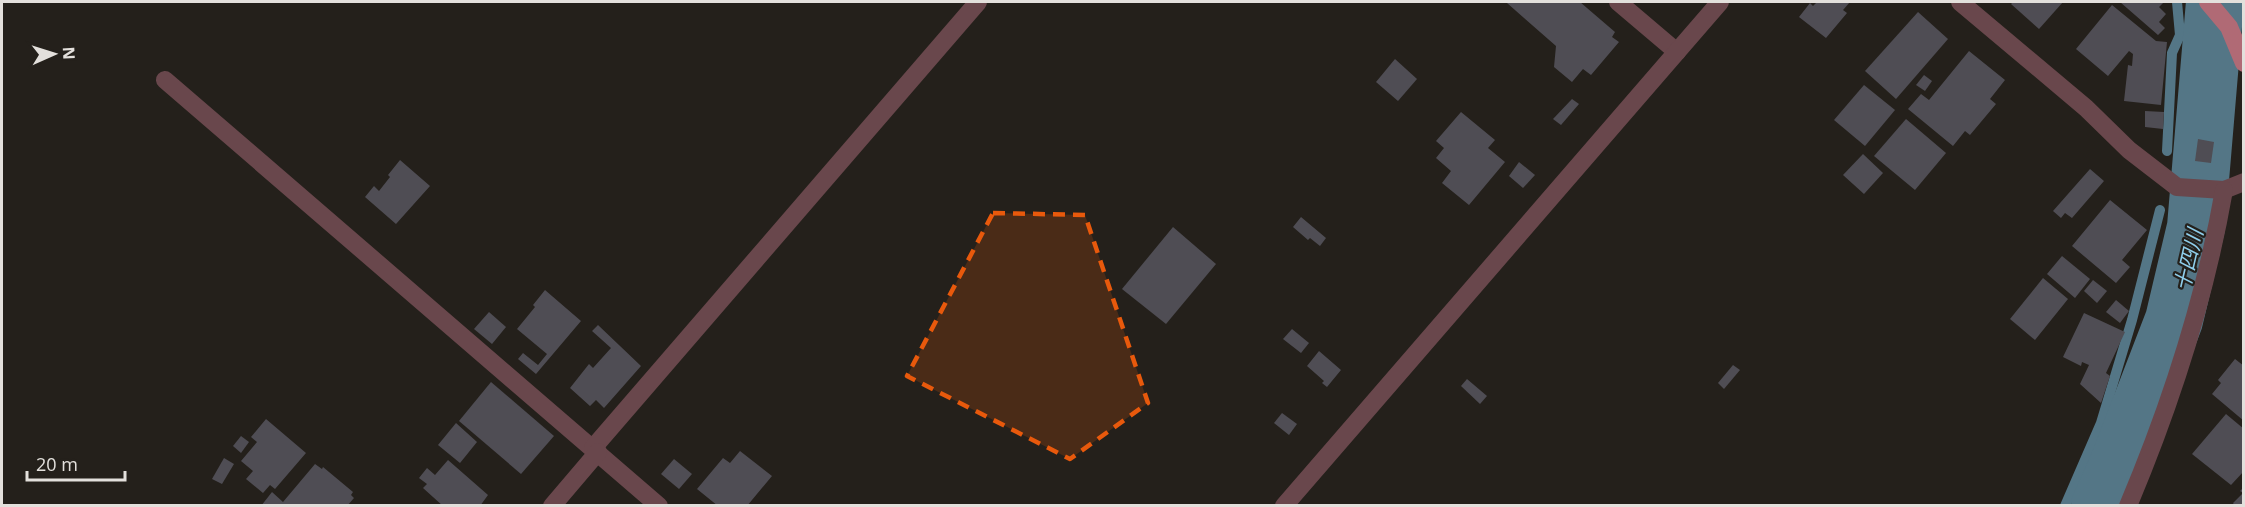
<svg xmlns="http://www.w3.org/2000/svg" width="2245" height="507" font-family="'Open Sans','Noto Sans JP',sans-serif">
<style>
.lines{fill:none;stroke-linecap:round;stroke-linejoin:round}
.stream{stroke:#547686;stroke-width:10}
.river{stroke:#547686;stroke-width:58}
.building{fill:#4f4d54}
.minor{stroke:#69474c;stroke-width:18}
.primary{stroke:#b06a75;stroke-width:18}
.marked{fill:#e8590c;fill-opacity:0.2;stroke:#e8590c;stroke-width:4.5;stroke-dasharray:12 8;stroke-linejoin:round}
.labels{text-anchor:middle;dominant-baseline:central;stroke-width:4.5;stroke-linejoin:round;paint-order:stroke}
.water-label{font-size:21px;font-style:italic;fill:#8fceeb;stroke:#24201b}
</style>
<rect width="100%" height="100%" fill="#24201b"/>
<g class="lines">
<g class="stream">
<path d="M2206 103 2219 71"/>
<path d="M2167 151 2172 53 2180 35 2177 2"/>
<path d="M2065 506 2101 423 2132 320 2160 210"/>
</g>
<path class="river" d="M2100 506 2119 463 2174 320 2196 227 2215 2"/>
</g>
<g class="building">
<path d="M1508 2H1580L1615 32 1612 37 1619 42 1591 75 1583 69 1572 82 1554 67 1556 46 1507 3Z"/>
<path d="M1817 2H1850L1843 10 1847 13 1826 38 1799 17 1810 3 1813 6Z"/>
<path d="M2013 2H2063L2039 29 2011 4Z"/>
<path d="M2120 2H2164L2159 7 2166 14 2159 22 2165 28 2158 35Z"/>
<path d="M2112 5 2156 41 2167 42 2161 105 2124 101 2128 65 2132 66 2133 54 2129 51 2108 76 2076 49Z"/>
<path d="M1918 12 1948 39 1896 99 1865 71Z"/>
<path d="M1969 51 2005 80 1990 99 1996 104 1970 135 1965 131 1953 146 1908 109 1921 94 1929 100Z"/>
<path d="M1395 59 1417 79 1398 101 1376 82Z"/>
<path d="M1924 75 1932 81 1925 91 1916 85Z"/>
<path d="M1864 85 1895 110 1865 146 1834 120Z"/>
<path d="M1572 99 1579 104 1561 125 1553 119Z"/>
<path d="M2145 111 2164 112 2163 129 2145 127Z"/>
<path d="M1461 112 1495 140 1488 148 1505 162 1469 205 1442 183 1451 171 1436 158 1444 148 1436 141Z"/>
<path d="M1906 119 1946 153 1915 190 1874 156Z"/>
<path d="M2198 139 2214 142 2211 163 2195 161Z"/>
<path d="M1863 154 1883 173 1864 194 1843 175Z"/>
<path d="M400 160 430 186 396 224 365 197 374 186 379 191 390 177 388 175Z"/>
<path d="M1519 162 1535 175 1523 188 1509 176Z"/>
<path d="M2090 169 2104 181 2072 218 2065 213 2061 218 2053 211Z"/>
<path d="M2110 200 2147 230 2122 260 2130 267 2116 283 2072 246Z"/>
<path d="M1301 217 1326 238 1320 246 1310 238 1308 240 1293 227Z"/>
<path d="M1173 227 1216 264 1166 324 1122 289Z"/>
<path d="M2062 256 2090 279 2075 298 2047 274Z"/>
<path d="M2043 278 2068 299 2035 340 2010 319Z"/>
<path d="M2093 280 2107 291 2097 303 2084 291Z"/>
<path d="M545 290 581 321 536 374 518 359 523 353 538 365 547 354 517 329 535 307 533 305Z"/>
<path d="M2116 300 2129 311 2120 323 2106 312Z"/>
<path d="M489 312 506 327 492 344 474 329Z"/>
<path d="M2084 313 2125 332 2106 373 2110 376 2101 403 2080 384 2089 365 2082 362 2081 366 2063 357Z"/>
<path d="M598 325 641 366 604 408 596 400 590 406 570 388 589 364 593 368 611 348 592 331Z"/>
<path d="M1292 329 1309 343 1301 353 1283 339Z"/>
<path d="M1319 351 1341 370 1327 387 1322 383 1324 381 1307 366Z"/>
<path d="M2235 359 2244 366V421L2212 394 2221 383 2218 380Z"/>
<path d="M1733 365 1740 370 1724 389 1718 383Z"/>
<path d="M1467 379 1487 396 1480 404 1461 386Z"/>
<path d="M491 382 554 436 521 474 459 421Z"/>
<path d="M1282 413 1297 424 1289 435 1274 423Z"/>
<path d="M2226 414 2244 429V471L2231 485 2192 454Z"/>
<path d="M266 419 306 453 275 489 270 485 263 493 246 479 253 471 241 461 257 442 251 437Z"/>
<path d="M456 423 477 442 460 463 438 445Z"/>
<path d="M241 436 249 442 241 453 233 446Z"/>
<path d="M740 451 772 476 747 506H718L697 489 723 458 730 463Z"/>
<path d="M224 458 234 464 222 484 212 479Z"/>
<path d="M674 459 692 474 679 489 661 474Z"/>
<path d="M448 460 488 495 480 506H443L423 488 427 484 419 478 427 468 435 475Z"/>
<path d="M315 464 322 469 323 467 353 492 351 495 354 498 347 506H261L272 492 283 502Z"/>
<path d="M2244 487V506H2235L2233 503 2243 493 2240 491Z"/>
</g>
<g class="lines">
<g class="minor">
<path d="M1618 2 1677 52"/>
<path d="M1960 2 2086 108 2129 150 2177 187 2224 190 2244 182"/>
<path d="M165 80 659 506"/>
<path d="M593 448 978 2"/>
<path d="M552 506 598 452"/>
<path d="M1284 506 1720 2"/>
<path d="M2128 506C2171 404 2205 299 2224 190"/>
</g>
<path class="primary" d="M2208 2 2229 27 2244 63"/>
</g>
<path class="marked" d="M993 213 1085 215 1148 403 1070 459 907 376Z"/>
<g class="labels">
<g class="water-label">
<text transform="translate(2188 260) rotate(-77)">十四川</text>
</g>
</g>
<rect width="2245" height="507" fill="none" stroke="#e3e0dc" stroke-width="6"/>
<g transform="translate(54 54) rotate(87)" stroke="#24201b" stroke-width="4.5" paint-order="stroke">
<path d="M0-4.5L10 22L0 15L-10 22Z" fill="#e3e0dc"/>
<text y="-9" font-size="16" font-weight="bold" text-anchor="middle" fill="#e3e0dc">N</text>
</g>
<path d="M27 471v9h98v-9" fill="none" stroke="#e3e0dc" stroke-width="3"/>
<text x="36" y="471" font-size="18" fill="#e3e0dc" stroke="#24201b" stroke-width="4.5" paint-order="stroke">20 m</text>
</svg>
